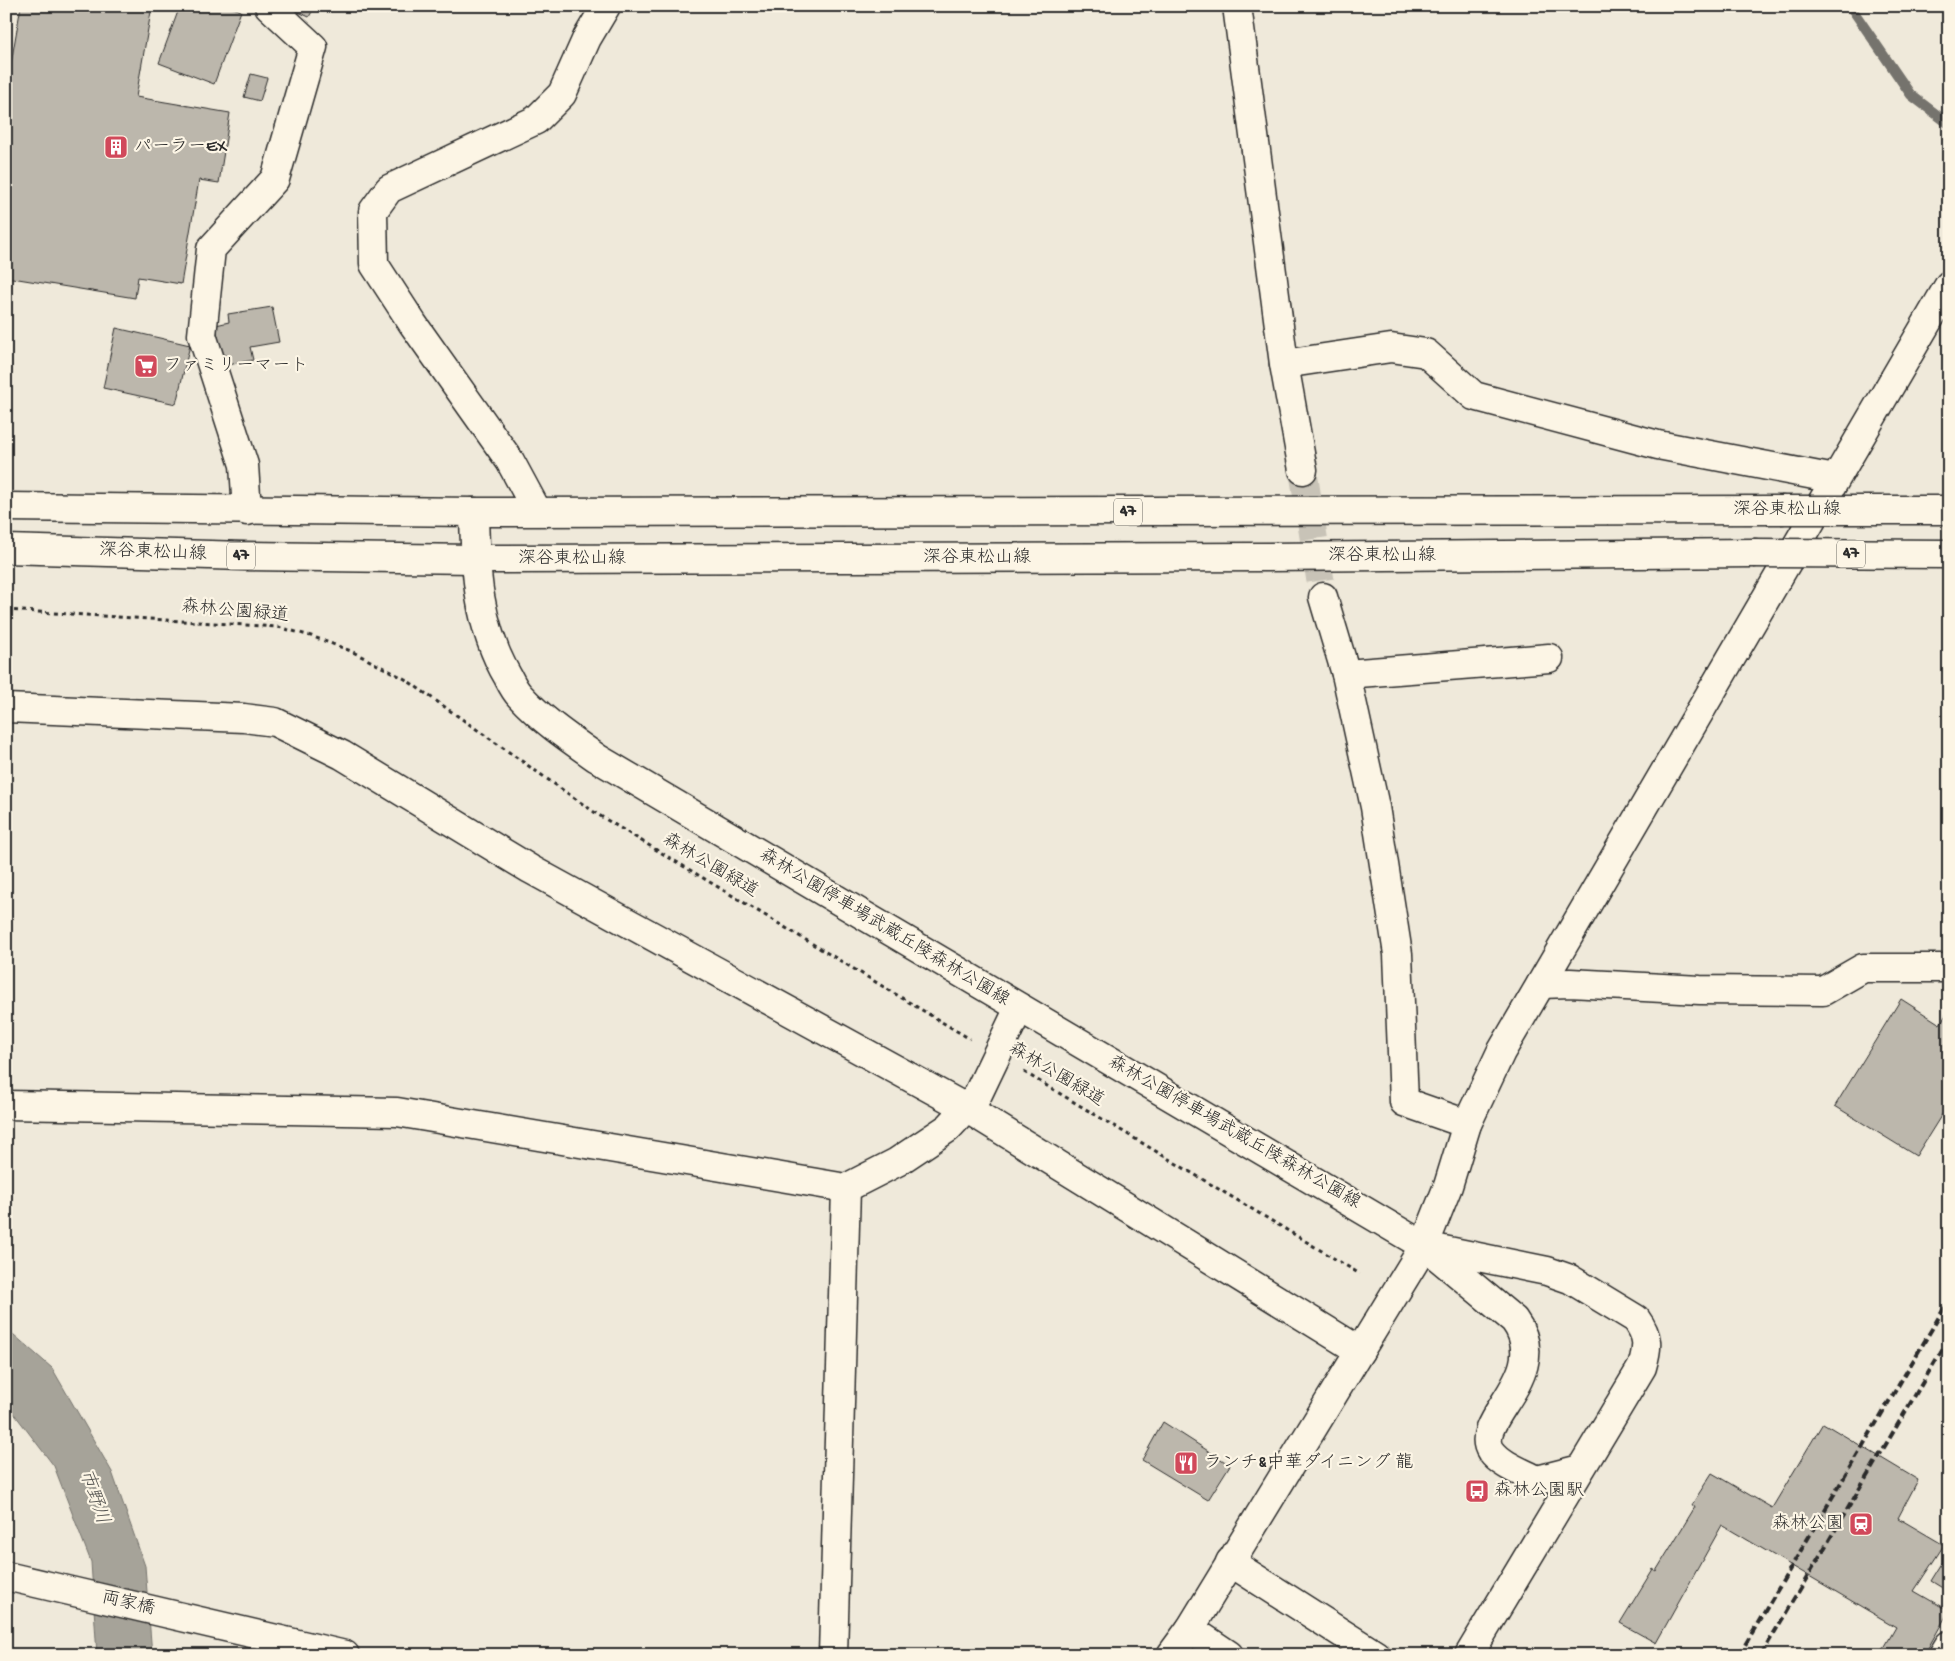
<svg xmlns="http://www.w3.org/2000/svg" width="1955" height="1661" font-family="'Gochi Hand','Klee One',sans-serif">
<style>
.water{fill:#a6a399;stroke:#75736d}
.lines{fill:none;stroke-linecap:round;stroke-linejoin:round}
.stream{stroke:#75736d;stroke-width:10}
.building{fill:#bcb7ac;stroke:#2b2b2b}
.minor-tunnel{stroke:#c8c3b7;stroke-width:28;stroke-dasharray:28 14;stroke-linecap:butt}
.minor-casing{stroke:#2b2b2b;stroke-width:31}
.major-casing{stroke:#2b2b2b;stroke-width:31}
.path{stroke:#2b2b2b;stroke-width:3;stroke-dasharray:4 4;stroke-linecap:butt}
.minor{stroke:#fcf5e5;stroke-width:28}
.major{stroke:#fcf5e5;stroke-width:28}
.rail{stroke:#2b2b2b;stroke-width:4;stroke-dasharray:8 4;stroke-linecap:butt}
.major-bridge-casing{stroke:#2b2b2b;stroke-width:31;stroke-linecap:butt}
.major-bridge{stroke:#fcf5e5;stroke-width:28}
.labels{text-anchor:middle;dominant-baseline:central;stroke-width:4.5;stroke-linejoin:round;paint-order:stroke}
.shield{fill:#fcf5e5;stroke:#6a6863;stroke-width:1}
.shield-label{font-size:16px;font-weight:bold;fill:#2b2b2b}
.poi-label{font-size:18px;fill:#2b2b2b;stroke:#fcf5e5;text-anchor:start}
.street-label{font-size:18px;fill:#2b2b2b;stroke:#fcf5e5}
.water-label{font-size:19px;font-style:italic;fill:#565552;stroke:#fcf5e5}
</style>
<rect width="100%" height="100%" fill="#efe9da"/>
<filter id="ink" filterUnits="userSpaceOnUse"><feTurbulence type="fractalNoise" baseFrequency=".02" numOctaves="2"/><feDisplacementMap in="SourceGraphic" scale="10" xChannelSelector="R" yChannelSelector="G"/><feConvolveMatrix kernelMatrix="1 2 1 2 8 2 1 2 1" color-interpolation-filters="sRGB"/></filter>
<g filter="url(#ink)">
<path class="water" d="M6 1328 52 1368 112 1472 145 1566 152 1655H97L91 1562 54 1466 6 1403Z"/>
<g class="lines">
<path class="stream" d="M1850 6 1911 95 1949 124"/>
</g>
<g class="building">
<path d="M21 6H152L136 97 230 113 219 183 199 180 181 284 138 277 135 298 6 277V92Z"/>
<path d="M180 6H228L241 11 214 84 159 63Z"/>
<path d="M286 6H315L309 17Z"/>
<path d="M251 74 267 78 260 101 244 97Z"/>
<path d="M272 307 279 342 250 347 253 360 223 366 216 325 229 322 228 314Z"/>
<path d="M116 328 190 345 176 404 103 388Z"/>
<path d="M1901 999 1940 1024 1949 1010V1103L1916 1156 1835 1106Z"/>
<path d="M1163 1422 1230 1465 1208 1500 1142 1460Z"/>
<path d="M1823 1423 1918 1480 1898 1518 1944 1545 1914 1591 1949 1611 1924 1655H1880L1896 1627 1722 1525 1656 1643 1620 1623 1653 1569 1656 1571 1695 1507 1691 1506 1712 1473 1772 1508Z"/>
<path d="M1949 1552V1592L1931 1581Z"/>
</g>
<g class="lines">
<path class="minor-tunnel" d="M1303 470 1323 597"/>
<g class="minor-casing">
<g id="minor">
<path d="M1237 6 1284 364 1303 470"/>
<path d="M1284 364 1391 348 1426 353 1474 396 1658 445 1835 479"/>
<path d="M247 511 244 465 202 335 211 249 275 179 313 47 269 6"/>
<path d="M537 511 510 461 413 324 374 264 373 211 389 189 536 120 562 94 587 38 606 6"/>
<path d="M1323 597 1346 674 1375 807 1398 954 1404 1102 1467 1124"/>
<path d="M1346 674 1549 658"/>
<path d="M6 708 244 718 275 722 342 755 530 869 966 1108 1360 1351"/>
<path d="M1541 984 1570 983 1700 990 1823 991 1863 968H1949"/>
<path d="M6 1105 397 1112 846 1188 897 1162 948 1128 976 1098 1019 1008"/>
<path d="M1424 1246 1547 1271 1570 1279 1636 1319C1649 1337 1648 1346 1642 1367L1469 1655"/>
<path d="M1426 1247 1514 1320C1555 1375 1470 1420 1491 1451 1501 1465 1522 1472 1537 1480L1580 1469"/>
<path d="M1230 1562 1376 1655"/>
<path d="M6 1576 345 1655"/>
<path d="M1190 1629 1229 1655"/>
<path d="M833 1655 846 1188"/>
<path d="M1171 1655 1190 1629 1424 1246 1448 1186 1467 1124 1501 1052 1949 285"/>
<path d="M1943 1655 1949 1645"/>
</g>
</g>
<g class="major-casing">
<g id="major">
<path d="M6 507 474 512 1781 510"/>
<path d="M474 512C475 570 478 626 508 677 511 683 515 691 520 696 542 720 570 739 597 758L1424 1246"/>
<path d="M6 549 244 556 475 559 1267 557 1754 553"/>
</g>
</g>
<g class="path">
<path d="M6 610 278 627 311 636 351 651 405 679 597 814 970 1039"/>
<path d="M1024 1072 1360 1274"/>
</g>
<use href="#minor" class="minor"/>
<use href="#major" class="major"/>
<g class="rail">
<path d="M1739 1655 1949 1300"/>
<path d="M1761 1655 1949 1338"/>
</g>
<g class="major-bridge-casing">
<g id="major-bridge">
<path d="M1781 510H1949"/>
<path d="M1754 553 1949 554"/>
</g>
</g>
<use href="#major-bridge" class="major-bridge"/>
</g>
</g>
<defs>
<g id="building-square" transform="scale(1.25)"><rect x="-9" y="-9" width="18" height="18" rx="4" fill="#d1495b" stroke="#fcf5e5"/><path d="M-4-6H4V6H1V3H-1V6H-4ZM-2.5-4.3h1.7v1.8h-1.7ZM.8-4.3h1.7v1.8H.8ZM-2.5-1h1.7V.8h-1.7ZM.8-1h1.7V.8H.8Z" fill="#fff"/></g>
<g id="supermarket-square" transform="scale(1.25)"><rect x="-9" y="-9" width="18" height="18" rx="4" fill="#d1495b" stroke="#fcf5e5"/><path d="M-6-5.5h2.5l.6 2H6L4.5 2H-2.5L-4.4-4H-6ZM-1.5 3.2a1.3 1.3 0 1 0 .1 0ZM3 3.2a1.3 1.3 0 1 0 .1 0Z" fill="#fff"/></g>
<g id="restaurant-square" transform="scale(1.25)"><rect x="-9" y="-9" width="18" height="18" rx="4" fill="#d1495b" stroke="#fcf5e5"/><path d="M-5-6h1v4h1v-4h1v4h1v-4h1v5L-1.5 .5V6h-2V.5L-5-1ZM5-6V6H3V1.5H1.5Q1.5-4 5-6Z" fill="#fff"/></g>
<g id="bus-square" transform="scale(1.25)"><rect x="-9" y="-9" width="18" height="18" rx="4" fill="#d1495b" stroke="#fcf5e5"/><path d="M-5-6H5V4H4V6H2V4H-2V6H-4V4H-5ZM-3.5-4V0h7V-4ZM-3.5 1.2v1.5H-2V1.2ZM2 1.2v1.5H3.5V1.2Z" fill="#fff"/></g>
<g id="station-square" transform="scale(1.25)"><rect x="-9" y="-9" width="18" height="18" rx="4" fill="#d1495b" stroke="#fcf5e5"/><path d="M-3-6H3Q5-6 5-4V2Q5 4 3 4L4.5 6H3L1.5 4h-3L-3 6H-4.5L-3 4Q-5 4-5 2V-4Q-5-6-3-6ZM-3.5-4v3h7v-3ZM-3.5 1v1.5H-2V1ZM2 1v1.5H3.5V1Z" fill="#fff"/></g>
</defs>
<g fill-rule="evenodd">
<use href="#building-square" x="116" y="147"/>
<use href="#supermarket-square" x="146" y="366"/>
<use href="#restaurant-square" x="1186" y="1463"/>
<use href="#bus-square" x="1477" y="1491"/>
<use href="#station-square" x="1861" y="1524"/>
</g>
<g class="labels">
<g class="shield">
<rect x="1114" y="498.5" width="28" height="27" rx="4"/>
<rect x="1837" y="540.5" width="28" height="27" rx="4"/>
<rect x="227" y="542.5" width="28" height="27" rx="4"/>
</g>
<g class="shield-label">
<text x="1128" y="512">47</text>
<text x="1851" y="554">47</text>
<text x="241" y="556">47</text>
</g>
<g class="poi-label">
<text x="134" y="147">パーラーEX</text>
<text x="164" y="366">ファミリーマート</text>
<text x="1204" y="1463">ランチ&amp;中華ダイニング 龍</text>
<text x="1494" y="1491">森林公園駅</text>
<text x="1844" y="1524" text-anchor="end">森林公園</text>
</g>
<g class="street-label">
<text x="1787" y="510">深谷東松山線</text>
<text transform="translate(153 553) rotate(2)">深谷東松山線</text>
<text x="1382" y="556">深谷東松山線</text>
<text x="977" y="558">深谷東松山線</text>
<text x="572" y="559">深谷東松山線</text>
<text transform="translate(235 612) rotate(5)">森林公園緑道</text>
<text transform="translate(710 866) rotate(31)">森林公園緑道</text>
<text transform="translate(884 928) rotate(31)">森林公園停車場武蔵丘陵森林公園線</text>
<text transform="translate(1056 1075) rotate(31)">森林公園緑道</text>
<text transform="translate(1234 1133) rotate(30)">森林公園停車場武蔵丘陵森林公園線</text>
<text transform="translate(128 1604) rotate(13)">両家橋</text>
</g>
<g class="water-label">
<text transform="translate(93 1497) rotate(71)">市野川</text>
</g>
</g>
<rect width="1955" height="1661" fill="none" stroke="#fcf5e5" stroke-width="25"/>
<rect x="12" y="12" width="1930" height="1636" fill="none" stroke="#2b2b2b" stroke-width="2" filter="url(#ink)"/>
</svg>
